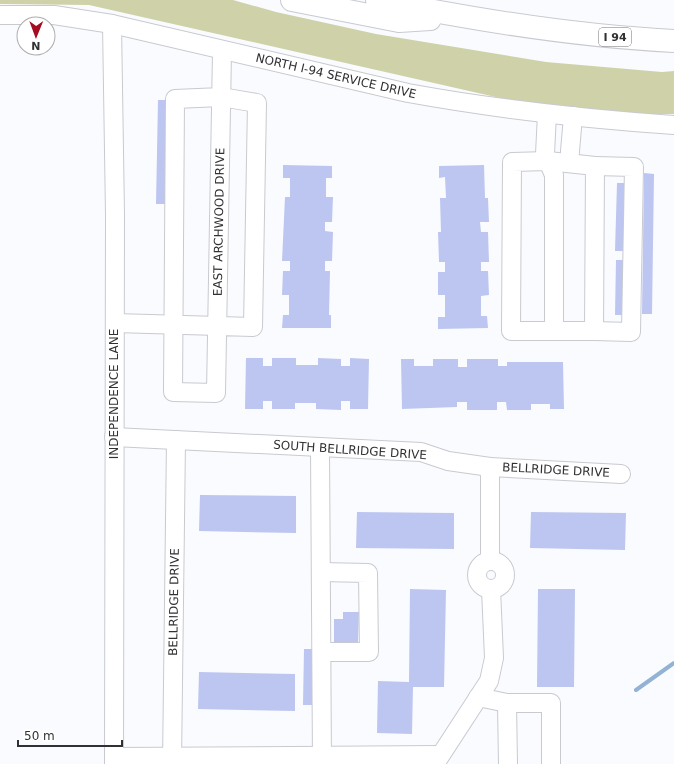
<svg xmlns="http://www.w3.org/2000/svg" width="674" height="764" font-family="'DejaVu Sans',sans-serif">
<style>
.green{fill:#cfd2a8}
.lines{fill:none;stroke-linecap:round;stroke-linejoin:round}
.stream{stroke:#93b3d5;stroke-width:4}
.building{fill:#bcc6f0}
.minor-casing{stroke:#c8cad0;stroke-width:20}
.highway-casing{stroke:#c8cad0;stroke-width:24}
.minor{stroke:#fff;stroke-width:18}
.highway{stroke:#fff;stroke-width:22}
.labels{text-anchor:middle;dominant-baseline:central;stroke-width:3;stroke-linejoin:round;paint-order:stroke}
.shield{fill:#fff;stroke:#6f6f71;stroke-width:1}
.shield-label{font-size:11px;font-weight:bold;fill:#313134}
.street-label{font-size:12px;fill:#313134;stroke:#fff}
</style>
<rect width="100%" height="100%" fill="#fafbff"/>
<path class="green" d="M0 0H233L276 12 376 34 546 62 662 72 674 71V114H641L513 101 89 5 0 4Z"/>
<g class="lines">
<path class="stream" d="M636 690 674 663"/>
</g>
<g class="building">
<path d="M158 100H170L168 204H156Z"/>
<path d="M283 165 332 166V178H326V197H333L332 222H325V231L333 232 332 261H325V271H330L329 315H331V328H282L283 315H289V295H282L283 271H290V261H282L285 197H290V178H283Z"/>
<path d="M484 165 485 198H488L489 222H480L481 232H488L489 262H481V271H488L489 295 481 296V316H487L488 328 438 329V317H445V295H438V272H445V262H439L438 232H441L440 198H446L445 177 439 178V166Z"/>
<path d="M644 173 654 174 652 314H642Z"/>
<path d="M617 183H628L626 251H615Z"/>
<path d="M616 260H627L626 315H615Z"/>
<path d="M246 358H263V366H272V358H296V365H318V358L341 359V366H350V358L369 359 368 409H350V401H341V410L316 409V403H295V409H272V401H263V409H245Z"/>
<path d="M401 359H414V366H433V359H458V367H467V359H498V366H507V362H563L564 409H550V404H531V410H507L506 402H497V410H467V402H457V407L402 409Z"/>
<path d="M200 495 296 496V533L199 531Z"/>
<path d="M357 512 454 513V549L356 548Z"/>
<path d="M531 512 626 513 625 550 530 548Z"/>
<path d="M410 589 446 590 444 687H413L412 734 377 733 378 681 409 682Z"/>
<path d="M538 589H575L574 687H537Z"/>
<path d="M343 612H359L358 643 334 642V619H343Z"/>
<path d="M304 649H316L315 705H303Z"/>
<path d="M199 672 295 674V711L198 709Z"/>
</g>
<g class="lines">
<g class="minor-casing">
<g id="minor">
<path d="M0 15H54L112 24 408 93C496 109 585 119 674 125"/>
<path d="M112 24 115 215 114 764"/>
<path d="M547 114 545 154 554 175V331"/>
<path d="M548 161 595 166 594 331H511L512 162Z"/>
<path d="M569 163 573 116"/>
<path d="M115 323C161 324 207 326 253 327L257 103 221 97 175 99 173 392 216 393C218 279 220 165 222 51"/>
<path d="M594 331 631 332 634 167 595 166"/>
<path d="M114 437 421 452 448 461 490 467V560"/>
<path d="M320 448 322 764"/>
<path d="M490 467 621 474"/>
<circle cx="491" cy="575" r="14"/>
<path d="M321 572 368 573 369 652H322"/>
<path d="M478 697 507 703H551V764"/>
<path d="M507 703 508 764"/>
<path d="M114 757 440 755"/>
<path d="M172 764 176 440"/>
<path d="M435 764 489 681 494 658 491 589"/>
</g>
</g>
<g class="highway-casing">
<g id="highway">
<path d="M292 0 399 21 430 19"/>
<path d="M377 0C475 20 574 36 674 41"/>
</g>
</g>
<use href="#minor" class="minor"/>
<use href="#highway" class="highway"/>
</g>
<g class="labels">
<rect class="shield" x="599" y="28" width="32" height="18" rx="3"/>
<g class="shield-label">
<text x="615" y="37">I 94</text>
</g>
<g class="street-label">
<text transform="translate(336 76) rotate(13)">NORTH I-94 SERVICE DRIVE</text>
<text transform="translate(219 222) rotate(-89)">EAST ARCHWOOD DRIVE</text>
<text transform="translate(114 394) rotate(-90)">INDEPENDENCE LANE</text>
<text transform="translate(350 450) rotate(4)">SOUTH BELLRIDGE DRIVE</text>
<text transform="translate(556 470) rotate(3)">BELLRIDGE DRIVE</text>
<text transform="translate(174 602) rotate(-89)">BELLRIDGE DRIVE</text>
</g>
</g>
<g transform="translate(36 36) rotate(181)"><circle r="19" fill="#ffffff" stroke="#adadae"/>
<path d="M0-3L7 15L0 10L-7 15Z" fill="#a50b21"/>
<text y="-6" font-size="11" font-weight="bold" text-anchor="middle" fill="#313134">N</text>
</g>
<path d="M18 740v6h104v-6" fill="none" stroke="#313134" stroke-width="2"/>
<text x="24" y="740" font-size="12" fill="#313134" stroke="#ffffff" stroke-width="3" paint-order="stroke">50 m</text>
</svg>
